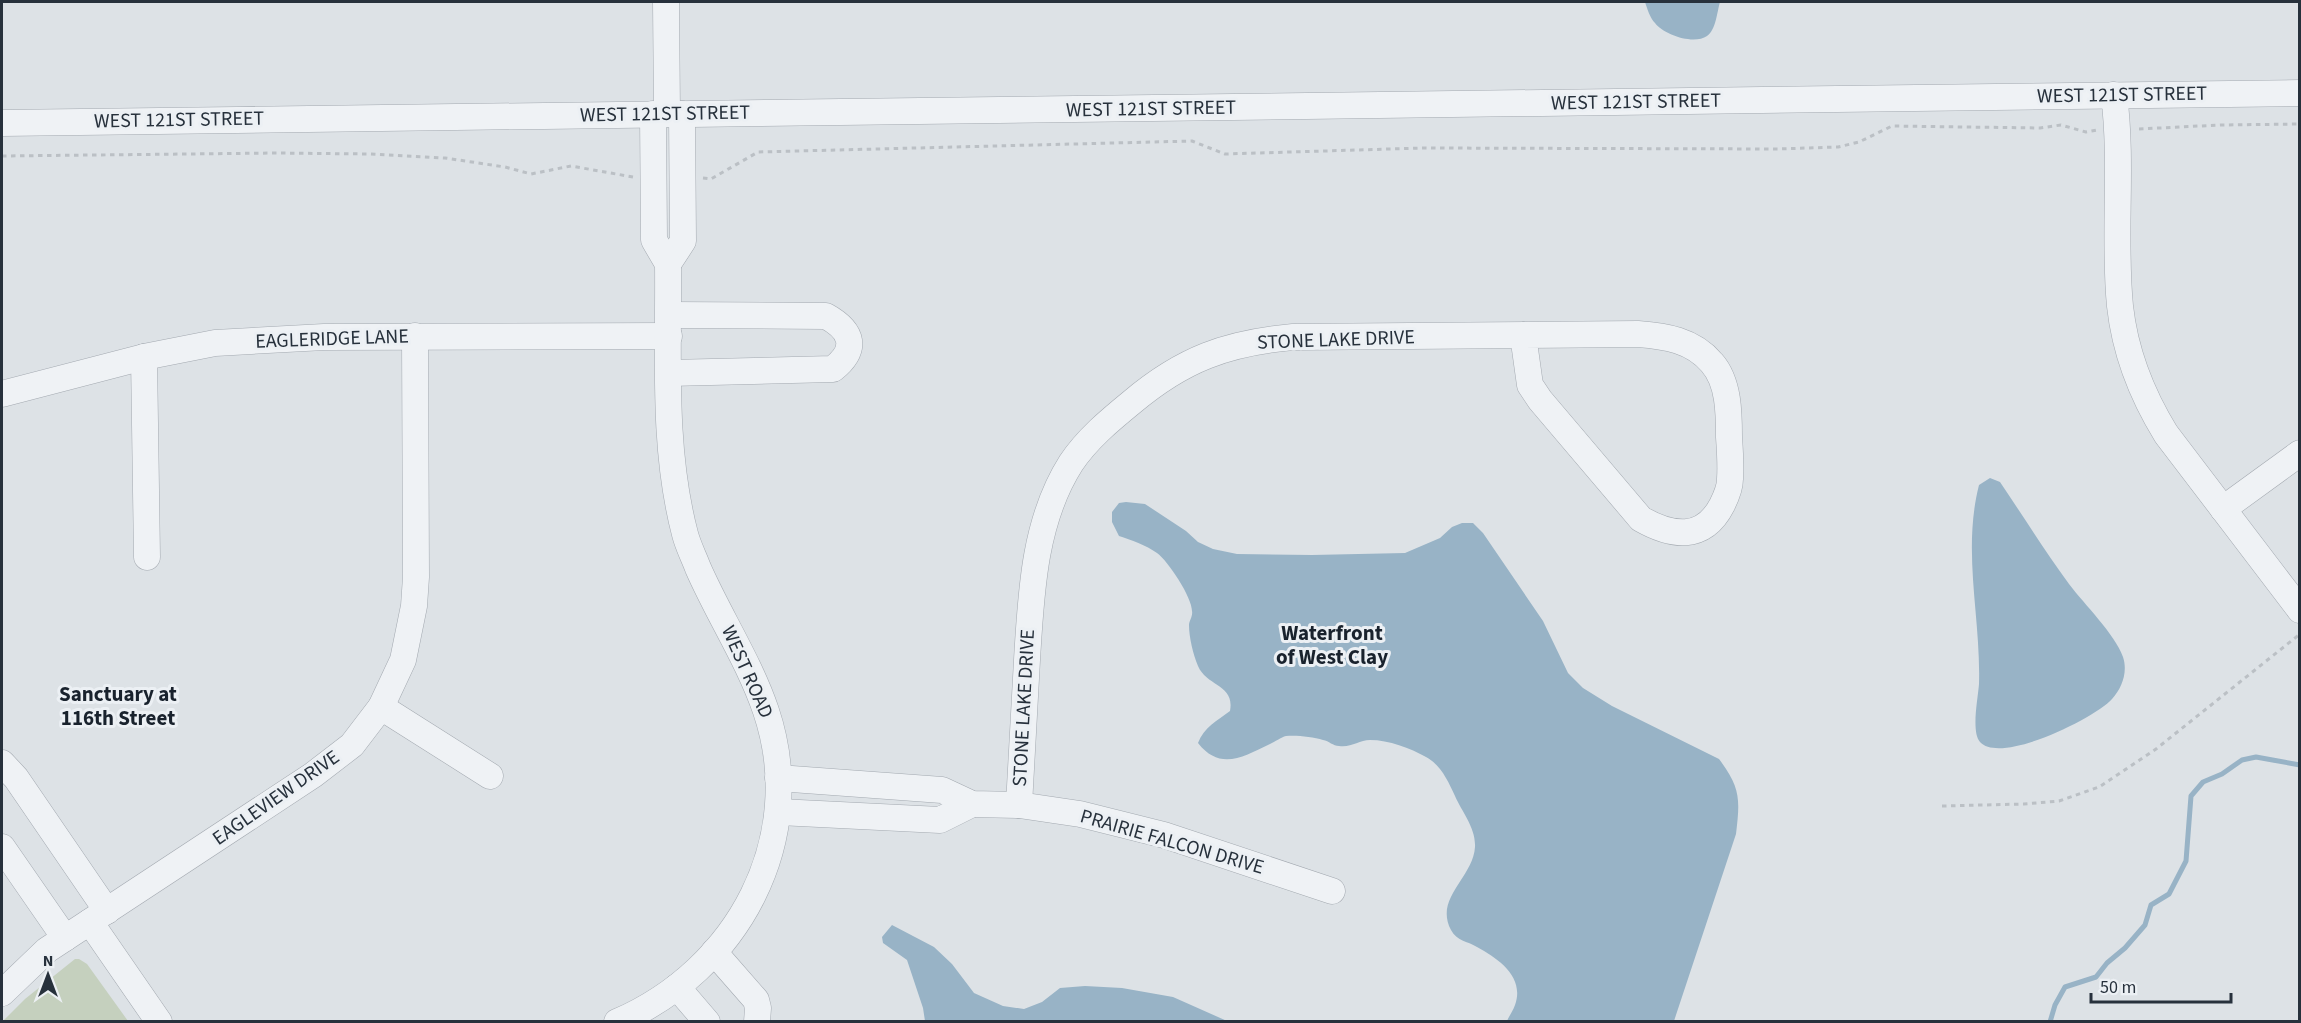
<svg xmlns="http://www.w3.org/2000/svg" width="2301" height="1023" font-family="'Source Sans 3',sans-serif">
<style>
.green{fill:#c5d0be}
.water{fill:#98b3c6}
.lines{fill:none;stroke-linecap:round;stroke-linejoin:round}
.stream{stroke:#98b3c6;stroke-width:5}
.minor-casing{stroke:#a3a9b0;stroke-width:27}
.path{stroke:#bbc0c5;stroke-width:3;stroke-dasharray:4.5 4.5;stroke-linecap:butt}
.minor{stroke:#eff2f5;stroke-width:26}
.labels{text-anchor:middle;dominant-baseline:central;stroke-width:6;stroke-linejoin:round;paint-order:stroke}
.street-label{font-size:20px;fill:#27313c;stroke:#ecf0f4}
.neighbourhood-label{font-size:21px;font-weight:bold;fill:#19222d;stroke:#ecf0f4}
</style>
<rect width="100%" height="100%" fill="#dde2e6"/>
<path class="green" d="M75 959H79L87 964 128 1021H3L25 999Z"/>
<g class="water">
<path d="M1645 2H1720C1717 12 1716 30 1707 36 1694 45 1664 35 1655 23 1650 18 1647 8 1645 2Z"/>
<path d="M1990 478 2000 482C2023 516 2045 551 2069 584 2084 604 2115 634 2123 657 2128 672 2122 688 2112 699 2095 718 2001 765 1980 742 1971 732 1978 698 1979 684 1981 617 1962 552 1979 485Z"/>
<path d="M1126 502 1145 504 1186 531 1198 542 1213 549 1237 554 1312 555 1405 553 1440 538 1452 527 1462 523H1473L1483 533 1543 621 1568 673 1583 688 1612 706 1719 759C1741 788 1740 800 1736 834L1674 1021H1507C1509 1016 1513 1011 1515 1005 1525 977 1499 959 1477 947 1467 941 1457 941 1451 930 1434 898 1473 878 1475 847 1476 828 1462 812 1455 796 1448 781 1441 765 1426 757 1410 748 1389 740 1370 740 1359 740 1351 748 1339 746 1333 746 1329 741 1323 740 1313 737 1297 735 1286 736 1281 737 1275 742 1270 744 1243 757 1220 771 1198 743 1204 727 1217 721 1230 711 1235 684 1207 687 1198 666 1193 654 1189 637 1189 625 1189 621 1193 616 1192 611 1192 597 1168 561 1157 553 1146 545 1131 540 1119 536L1112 522V512L1119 503Z"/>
<path d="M892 925 934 947 952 964 974 993 1003 1006 1024 1009 1042 1002 1060 988 1085 986 1122 988 1173 997 1227 1021H925L923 1008 907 960 883 943 882 937Z"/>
</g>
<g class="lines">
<path class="stream" d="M2050 1022 2055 1005 2065 987 2096 977 2107 963 2125 948 2145 925 2151 905 2169 894 2186 861 2191 796 2203 782 2222 774 2242 760 2256 757 2300 765"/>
<g class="minor-casing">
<g id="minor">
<path d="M666 2 667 114"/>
<path d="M2114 95C2123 165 2113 236 2120 306 2125 352 2142 395 2166 434L2300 610"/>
<path d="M2 123 2300 93"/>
<path d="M668 264 683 241 682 114"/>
<path d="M669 315 826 316C853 331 858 349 833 369L669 373"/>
<path d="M144 357 147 557"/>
<path d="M2 394 144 357 215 343 324 337 669 336"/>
<path d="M2223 509 2300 453"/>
<path d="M381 707 490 776"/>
<path d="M2 763 16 778 107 911"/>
<path d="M778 778 942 790 972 804 1019 805 1080 814 1164 835 1332 891"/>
<path d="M1019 805C1022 757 1024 708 1027 660 1031 593 1034 521 1071 463 1087 439 1110 420 1132 402 1183 359 1227 343 1293 337L1638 334C1665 336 1693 340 1712 363 1729 382 1729 414 1729 437 1730 451 1731 465 1730 479 1730 488 1726 497 1722 505 1703 542 1671 536 1641 519L1540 400 1530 385 1523 335"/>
<path d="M779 812 940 820 972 804"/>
<path d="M2 847 65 938"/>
<path d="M90 922 159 1022"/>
<path d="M714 952 756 1000 758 1008 757 1022"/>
<path d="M677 987 707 1022"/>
<path d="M2 993 47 950 313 775 352 745 381 707 403 660 414 606 416 577 415 336"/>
<path d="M617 1022C738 970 809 839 766 711 749 661 719 616 698 568 694 557 688 546 685 534 662 447 669 354 668 264L654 240 653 114"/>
</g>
</g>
<g class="path">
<path d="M2139 129 2220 125 2300 124"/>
<path d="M2 156 278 153 369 154 445 158 505 167 531 174 571 166 633 177"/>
<path d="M703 178 711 179 758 152 1192 141 1225 154 1423 148 1778 149 1838 147 1859 142 1892 126 2040 128 2061 125 2086 132 2097 130"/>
<path d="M1942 806 2024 804 2059 801 2099 787 2156 749 2300 634"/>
</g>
<use href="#minor" class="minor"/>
</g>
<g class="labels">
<g class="street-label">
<text transform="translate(2122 95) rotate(-1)">WEST 121ST STREET</text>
<text transform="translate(1636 102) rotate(-1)">WEST 121ST STREET</text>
<text transform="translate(1151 109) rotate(-1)">WEST 121ST STREET</text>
<text transform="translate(665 114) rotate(-1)">WEST 121ST STREET</text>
<text transform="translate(179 120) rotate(-1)">WEST 121ST STREET</text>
<text transform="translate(332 339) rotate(-2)">EAGLERIDGE LANE</text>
<text transform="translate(1336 340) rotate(-2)">STONE LAKE DRIVE</text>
<text transform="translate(747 672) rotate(66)">WEST ROAD</text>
<text transform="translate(1024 708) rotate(-87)">STONE LAKE DRIVE</text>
<text transform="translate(276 798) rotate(-35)">EAGLEVIEW DRIVE</text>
<text transform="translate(1172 842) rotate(16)">PRAIRIE FALCON DRIVE</text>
</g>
<g class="neighbourhood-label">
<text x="1332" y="633">Waterfront<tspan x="1332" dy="24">of West Clay</tspan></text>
<text x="118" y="694">Sanctuary at<tspan x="118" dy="24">116th Street</tspan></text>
</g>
</g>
<rect width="2301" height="1023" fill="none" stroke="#27313c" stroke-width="6"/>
<g transform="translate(48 975)" stroke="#ecf0f4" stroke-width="4.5" paint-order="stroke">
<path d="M0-4.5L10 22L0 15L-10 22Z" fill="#27313c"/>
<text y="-9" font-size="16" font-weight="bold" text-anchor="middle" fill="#27313c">N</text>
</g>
<path d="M2091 993v9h140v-9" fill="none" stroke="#27313c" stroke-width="3"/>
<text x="2100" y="993" font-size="18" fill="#27313c" stroke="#ecf0f4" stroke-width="4.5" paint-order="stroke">50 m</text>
</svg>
